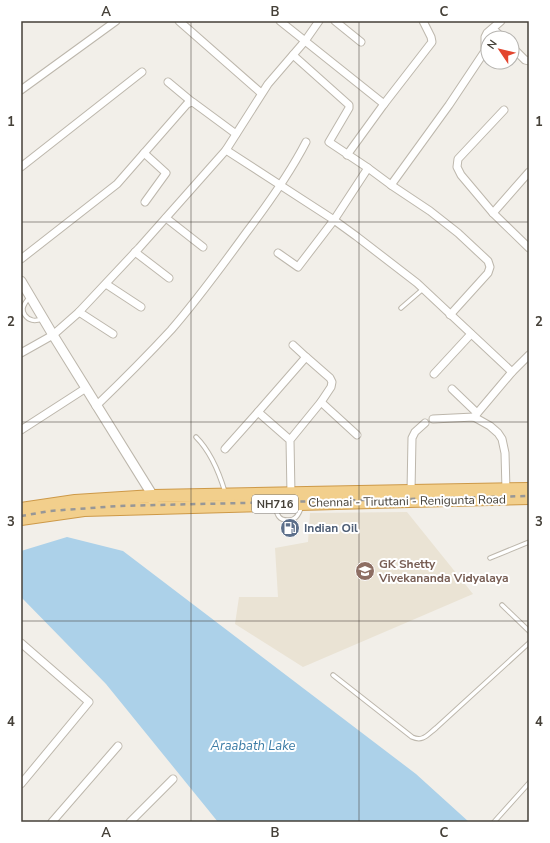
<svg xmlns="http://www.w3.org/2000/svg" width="550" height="843" font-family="'Nunito Sans',sans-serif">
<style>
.education{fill:#eae3d4}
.water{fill:#acd1e9}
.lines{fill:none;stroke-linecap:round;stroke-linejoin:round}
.service-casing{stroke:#bdb7ac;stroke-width:5.5}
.minor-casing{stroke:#bdb7ac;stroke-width:9}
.tertiary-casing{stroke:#bdb7ac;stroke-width:11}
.trunk-casing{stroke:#cd9948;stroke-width:14}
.service{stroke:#fff;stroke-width:3.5}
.minor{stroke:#fff;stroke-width:7}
.tertiary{stroke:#fff;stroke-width:9}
.trunk{stroke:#f2cf8c;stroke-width:12}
.rail{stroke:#979797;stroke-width:2.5;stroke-dasharray:5 5;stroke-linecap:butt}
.grid{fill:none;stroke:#454038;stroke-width:1;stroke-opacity:0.55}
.labels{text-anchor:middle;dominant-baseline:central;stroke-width:4;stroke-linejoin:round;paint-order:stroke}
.shield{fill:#fff;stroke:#7d7974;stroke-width:1}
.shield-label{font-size:11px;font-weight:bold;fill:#454038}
.street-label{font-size:12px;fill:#454038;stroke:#fff}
.service-label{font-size:12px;font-weight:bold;fill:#4e5e75;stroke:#fff;text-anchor:start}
.education-label{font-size:12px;font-weight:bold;fill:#785e54;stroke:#fff;text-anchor:start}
.water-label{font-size:13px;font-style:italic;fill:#3c7ca6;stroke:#fff}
.neatline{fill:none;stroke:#454038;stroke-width:1.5}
.grid-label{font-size:13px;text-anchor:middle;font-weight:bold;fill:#454038}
</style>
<rect width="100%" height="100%" fill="#f2efe9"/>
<path class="education" d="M407 512 473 594 303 667 235 624 239 597H278L275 548 308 542 310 513Z"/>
<path class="water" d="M67 537 123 551 416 774 469 822H218L106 684 21 597V551Z"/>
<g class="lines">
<g class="service-casing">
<g id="service">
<path d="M30 297C27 300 24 304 23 308 22 313 27 319 32 320 35 321 39 320 42 319"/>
<path d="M401 308 423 289"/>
<path d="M196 437C211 452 219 472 225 492"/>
<path d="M275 506C277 515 279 521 289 520 292 520 293 520 295 518 299 515 300 510 302 506"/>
<path d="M490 558 529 542"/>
<path d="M502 605 529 631"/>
<path d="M333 675 412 737C423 742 427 735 436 728L529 643"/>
<path d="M494 822 529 783"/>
</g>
</g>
<g class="minor-casing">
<g id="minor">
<path d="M179 21 261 93"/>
<path d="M280 21 384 104 347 155"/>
<path d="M335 21 361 42"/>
<path d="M493 29 503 38"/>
<path d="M512 47 525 60 529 61"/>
<path d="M293 55 349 105V108L329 142 368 168 391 185 430 211 458 233 488 261 490 267 488 273 450 315"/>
<path d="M168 82 192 102"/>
<path d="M21 90 116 21"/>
<path d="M384 104 432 42 431 37 423 21"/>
<path d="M504 110 458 159 457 167 461 175 493 213 529 248"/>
<path d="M226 150 334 220 356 236 417 283 512 372"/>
<path d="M144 153 166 173 145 202"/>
<path d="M21 167 142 72"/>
<path d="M391 185 449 105 485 51V37L487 33 501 21"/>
<path d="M493 213 529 172"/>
<path d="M166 218 203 247"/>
<path d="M135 252 169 278"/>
<path d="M278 253 298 267 334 220 368 168"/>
<path d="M21 259 117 184 187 104 192 102 194 103 236 134"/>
<path d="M106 284 141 307"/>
<path d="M79 312 113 334"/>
<path d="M293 345 306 357"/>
<path d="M21 353 53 335 78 313 139 248 226 150 268 84 305 41 319 21"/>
<path d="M434 374 471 334"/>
<path d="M452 389 477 413"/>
<path d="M321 402 357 435"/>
<path d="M96 406C122 381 147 356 171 330 198 299 222 266 246 233 268 204 289 175 306 142"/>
<path d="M474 417 512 372 529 355"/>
<path d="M433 419 474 417 490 426 498 433 502 439 505 453 506 490"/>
<path d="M21 430 86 388"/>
<path d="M290 440 321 402 331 387 332 382 330 378 306 357 258 412 290 440 291 494"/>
<path d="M225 449 258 412"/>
<path d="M411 491 412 438 415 432 425 423"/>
<path d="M21 643 89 702 21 784"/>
<path d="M52 822 118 746"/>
<path d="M130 822 173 779"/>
</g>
</g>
<g class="tertiary-casing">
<path id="tertiary" d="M21 281 53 335 153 496V501"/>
</g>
<g class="trunk-casing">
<g id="trunk">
<path d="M21 509 75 501 153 496 411 491 529 489"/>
<path d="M21 519 84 510 409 501 529 498"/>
</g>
</g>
<use href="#service" class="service"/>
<use href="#minor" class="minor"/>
<use href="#tertiary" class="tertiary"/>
<use href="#trunk" class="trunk"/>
<path class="rail" d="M21 516 50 511 118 506 529 496"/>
</g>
<path class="grid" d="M191 21V822M359 21V822M21 222H529M21 422H529M21 621H529"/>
<defs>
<g id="fuel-disc" transform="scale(1)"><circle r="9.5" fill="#5c6f8a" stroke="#fff"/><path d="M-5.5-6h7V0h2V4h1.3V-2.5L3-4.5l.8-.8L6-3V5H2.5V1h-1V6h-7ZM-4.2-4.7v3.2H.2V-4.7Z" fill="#fff"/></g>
<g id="school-disc" transform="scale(1)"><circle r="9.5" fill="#8d6e63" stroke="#fff"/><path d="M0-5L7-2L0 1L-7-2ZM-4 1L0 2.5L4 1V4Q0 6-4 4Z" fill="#fff"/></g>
</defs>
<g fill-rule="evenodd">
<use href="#fuel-disc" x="290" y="528"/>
<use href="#school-disc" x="365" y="571"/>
</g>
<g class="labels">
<rect class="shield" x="252" y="495" width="46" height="18" rx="3"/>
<g class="shield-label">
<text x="275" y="504">NH716</text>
</g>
<g class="street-label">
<text transform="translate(407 501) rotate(-1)">Chennai - Tiruttani - Renigunta Road</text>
</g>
<g class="service-label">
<text x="304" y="528">Indian Oil</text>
</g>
<g class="education-label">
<text x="379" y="564">GK Shetty<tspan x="379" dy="14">Vivekananda Vidyalaya</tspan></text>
</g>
<g class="water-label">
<text x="253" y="746">Araabath Lake</text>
</g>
</g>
<rect width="550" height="843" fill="none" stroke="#ffffff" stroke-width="44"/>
<g transform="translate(500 50) rotate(305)"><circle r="19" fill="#ffffff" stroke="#b5b3af"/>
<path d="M0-3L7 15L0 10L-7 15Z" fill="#e3462f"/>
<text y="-6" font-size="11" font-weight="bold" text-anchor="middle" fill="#454038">N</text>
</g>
<rect x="22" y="22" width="506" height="799" class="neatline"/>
<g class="grid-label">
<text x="106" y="16">A</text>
<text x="275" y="16">B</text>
<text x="444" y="16">C</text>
<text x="11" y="126">1</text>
<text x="539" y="126">1</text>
<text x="11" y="326">2</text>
<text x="539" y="326">2</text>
<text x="11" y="526">3</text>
<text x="539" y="526">3</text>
<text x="11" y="726">4</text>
<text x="539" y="726">4</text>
<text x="106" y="837">A</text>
<text x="275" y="837">B</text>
<text x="444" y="837">C</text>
</g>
</svg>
